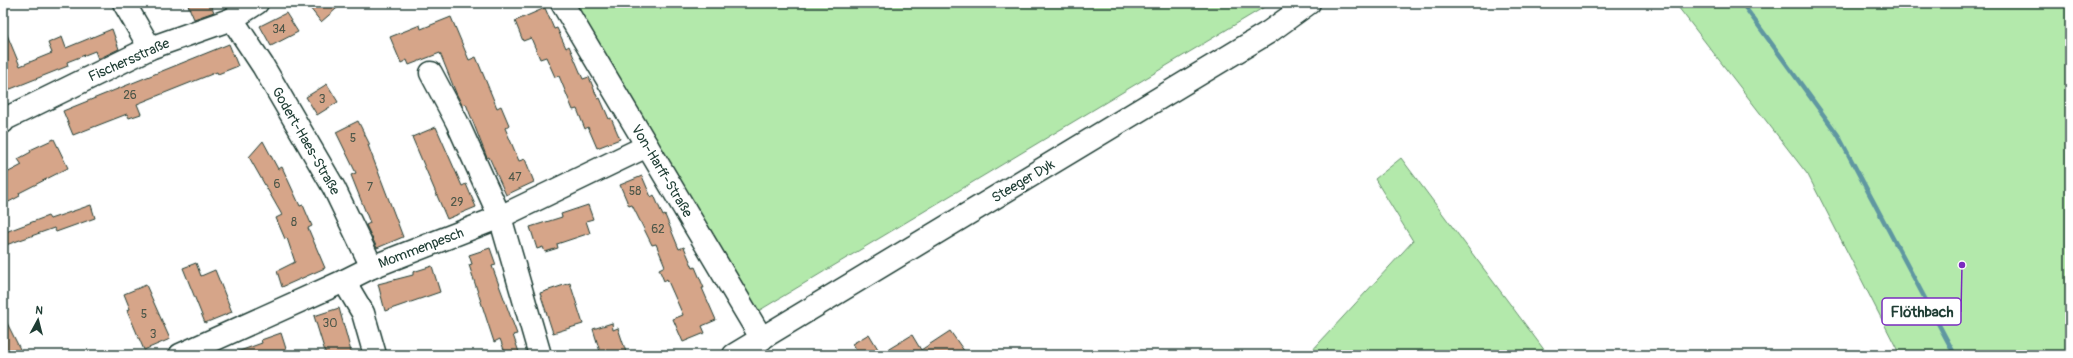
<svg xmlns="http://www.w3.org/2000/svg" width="2073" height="358" font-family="Pangolin,sans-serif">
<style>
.green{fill:#b3e9ab;stroke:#699370}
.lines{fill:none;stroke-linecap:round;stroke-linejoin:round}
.stream{stroke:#5f97a1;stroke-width:4.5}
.building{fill:#d6a589;stroke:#1f3d34}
.minor-casing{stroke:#1f3d34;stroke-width:25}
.minor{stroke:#fff;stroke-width:22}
.labels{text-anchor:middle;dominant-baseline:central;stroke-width:4;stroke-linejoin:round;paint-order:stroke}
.number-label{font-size:12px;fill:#4d5749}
.street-label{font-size:14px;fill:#1f3d34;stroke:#fff}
.leader{fill:none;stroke:#7b2cbf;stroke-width:1.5}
.callout-dot{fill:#7b2cbf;stroke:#fff;stroke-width:1.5}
.callout{fill:#fff;stroke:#7b2cbf;stroke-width:1.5}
.callout-label{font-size:15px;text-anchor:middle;font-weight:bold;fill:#1f3d34}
</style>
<rect width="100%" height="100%" fill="#fff"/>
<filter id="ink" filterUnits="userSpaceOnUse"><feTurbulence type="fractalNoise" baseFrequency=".025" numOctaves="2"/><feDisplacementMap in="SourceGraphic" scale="8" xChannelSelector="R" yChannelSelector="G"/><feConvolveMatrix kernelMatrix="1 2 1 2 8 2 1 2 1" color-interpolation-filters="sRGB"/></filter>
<g filter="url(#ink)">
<g class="green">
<path d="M572 3H1271L755 313Z"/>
<path d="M1675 3H2070V355H1900L1808 175Z"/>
<path d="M1401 158 1548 355H1308L1413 241 1375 179Z"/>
</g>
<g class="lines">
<path class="stream" d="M1742 3 1838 135 1955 355"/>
</g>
<g class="building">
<path d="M187 3H210L214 12 194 19Z"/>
<path d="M306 3H343L321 22Z"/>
<path d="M545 8 554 29 557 28 566 48 569 46 583 79 589 77 598 99 600 98 609 119 611 118 620 139 597 148 588 127 585 129 577 109 573 110 559 76 555 77 546 57 540 59 531 38 523 41 515 21Z"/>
<path d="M286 13 298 32 271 46 260 26Z"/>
<path d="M451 17 469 60 476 57 497 108 501 106 509 125 505 128 519 161 525 159 534 182 506 195 489 157 487 158 466 104 462 105 456 93 440 53 409 65 407 60 401 63 390 37 420 25 421 29Z"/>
<path d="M3 25 20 66 52 53 48 43 62 37 66 48 112 29 119 49 98 59 95 51 67 62 68 66 3 92Z"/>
<path d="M229 44 238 66 218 74 217 72 137 104 141 114 129 118 127 114 73 135 63 111Z"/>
<path d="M327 84 338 102 317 115 306 97Z"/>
<path d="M358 121 370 145H368L403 237 377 248 366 225 370 223 351 175 356 173 336 132Z"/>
<path d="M436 127 462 186 466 184 476 207 447 219 412 137Z"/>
<path d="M54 139 68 168 19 193 20 196 3 205V175L22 165 18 159 31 152 30 150Z"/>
<path d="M263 141 278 169 282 167 300 206 303 205 312 226 308 228 325 268 282 287 277 271 295 262 287 238 285 239 276 218 282 215 249 157Z"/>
<path d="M642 176 651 197 654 195 663 216 665 215 679 249 684 247 693 268 695 267 704 288H702L716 320 702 326 705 333 683 342 673 319 683 315 667 279 664 281 659 269 665 266 656 244 652 245 632 205 629 206 620 185Z"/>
<path d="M91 205 95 218 56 232 54 228 3 246V233L48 216 50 219Z"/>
<path d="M588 205 593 219 586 221 590 233 557 244 558 248 545 252 543 247 537 249 530 227 562 217 561 214Z"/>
<path d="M490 248 496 265 492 266 517 334 513 335 520 355H506L500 339 494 342 469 265 472 264 469 255Z"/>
<path d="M196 263 201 276 215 270 232 312 205 323 183 268Z"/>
<path d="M432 266 440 292 385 311 378 284 413 275V272Z"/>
<path d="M570 283 583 324 553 333 540 293Z"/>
<path d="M146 285 170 339 144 350 127 310 130 309 124 294Z"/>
<path d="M339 308 352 355H326L314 316Z"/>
<path d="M3 315 23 355H3Z"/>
<path d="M612 323 613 330 618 328 626 352 615 355H601L593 329Z"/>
<path d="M950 331 967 355H879L912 335 921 350Z"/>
<path d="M281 333 288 355H234V353L262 343 261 340Z"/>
<path d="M869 334 878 349 867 355H859L852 344Z"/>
</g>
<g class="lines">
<g class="minor-casing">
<g id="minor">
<path d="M124 3 150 48"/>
<path d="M562 3 762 339"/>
<path d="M232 19 263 66 334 188 372 267"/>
<path d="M431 73 457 122 500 217 540 355"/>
<path d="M3 122 5 119 150 48 232 19 257 3"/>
<path d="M344 281 363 313 375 355"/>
<path d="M180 355 344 281 372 267 500 217 647 146"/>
<path d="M734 355 1269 32 1309 3"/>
</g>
</g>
<use href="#minor" class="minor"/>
</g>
</g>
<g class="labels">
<g class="number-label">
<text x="279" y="29">34</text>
<text x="130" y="95">26</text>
<text x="322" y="99">3</text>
<text x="353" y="138">5</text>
<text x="515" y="177">47</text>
<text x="277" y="184">6</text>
<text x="370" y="187">7</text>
<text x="635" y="191">58</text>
<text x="457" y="202">29</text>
<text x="294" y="222">8</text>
<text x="658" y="229">62</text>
<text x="144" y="314">5</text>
<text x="330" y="323">30</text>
<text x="153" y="334">3</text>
</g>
<g class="street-label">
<text transform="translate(129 60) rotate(-24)">Fischersstraße</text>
<text transform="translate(306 141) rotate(60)">Godert-Haes-Straße</text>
<text transform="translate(662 171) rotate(59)">Von-Harff-Straße</text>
<text transform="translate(1023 181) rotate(-31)">Steeger Dyk</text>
<text transform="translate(421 248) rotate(-21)">Mommenpesch</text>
</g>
</g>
<path class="leader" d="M1962 265L1961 312"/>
<circle class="callout-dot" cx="1962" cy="265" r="4"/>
<rect class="callout" x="1882" y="298" width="79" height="27" rx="4"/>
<g class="callout-label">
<text x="1922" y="317">Flöthbach</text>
</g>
<rect width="2073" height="358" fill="none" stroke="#fff" stroke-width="16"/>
<rect x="8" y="8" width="2057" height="342" fill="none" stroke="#1f3d34" stroke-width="1.5" filter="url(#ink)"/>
<g transform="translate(38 320) rotate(7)" stroke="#ffffff" stroke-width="3" paint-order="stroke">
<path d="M0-3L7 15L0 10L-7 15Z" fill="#1f3d34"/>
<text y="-6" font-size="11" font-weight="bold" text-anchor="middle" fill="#1f3d34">N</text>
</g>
</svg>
